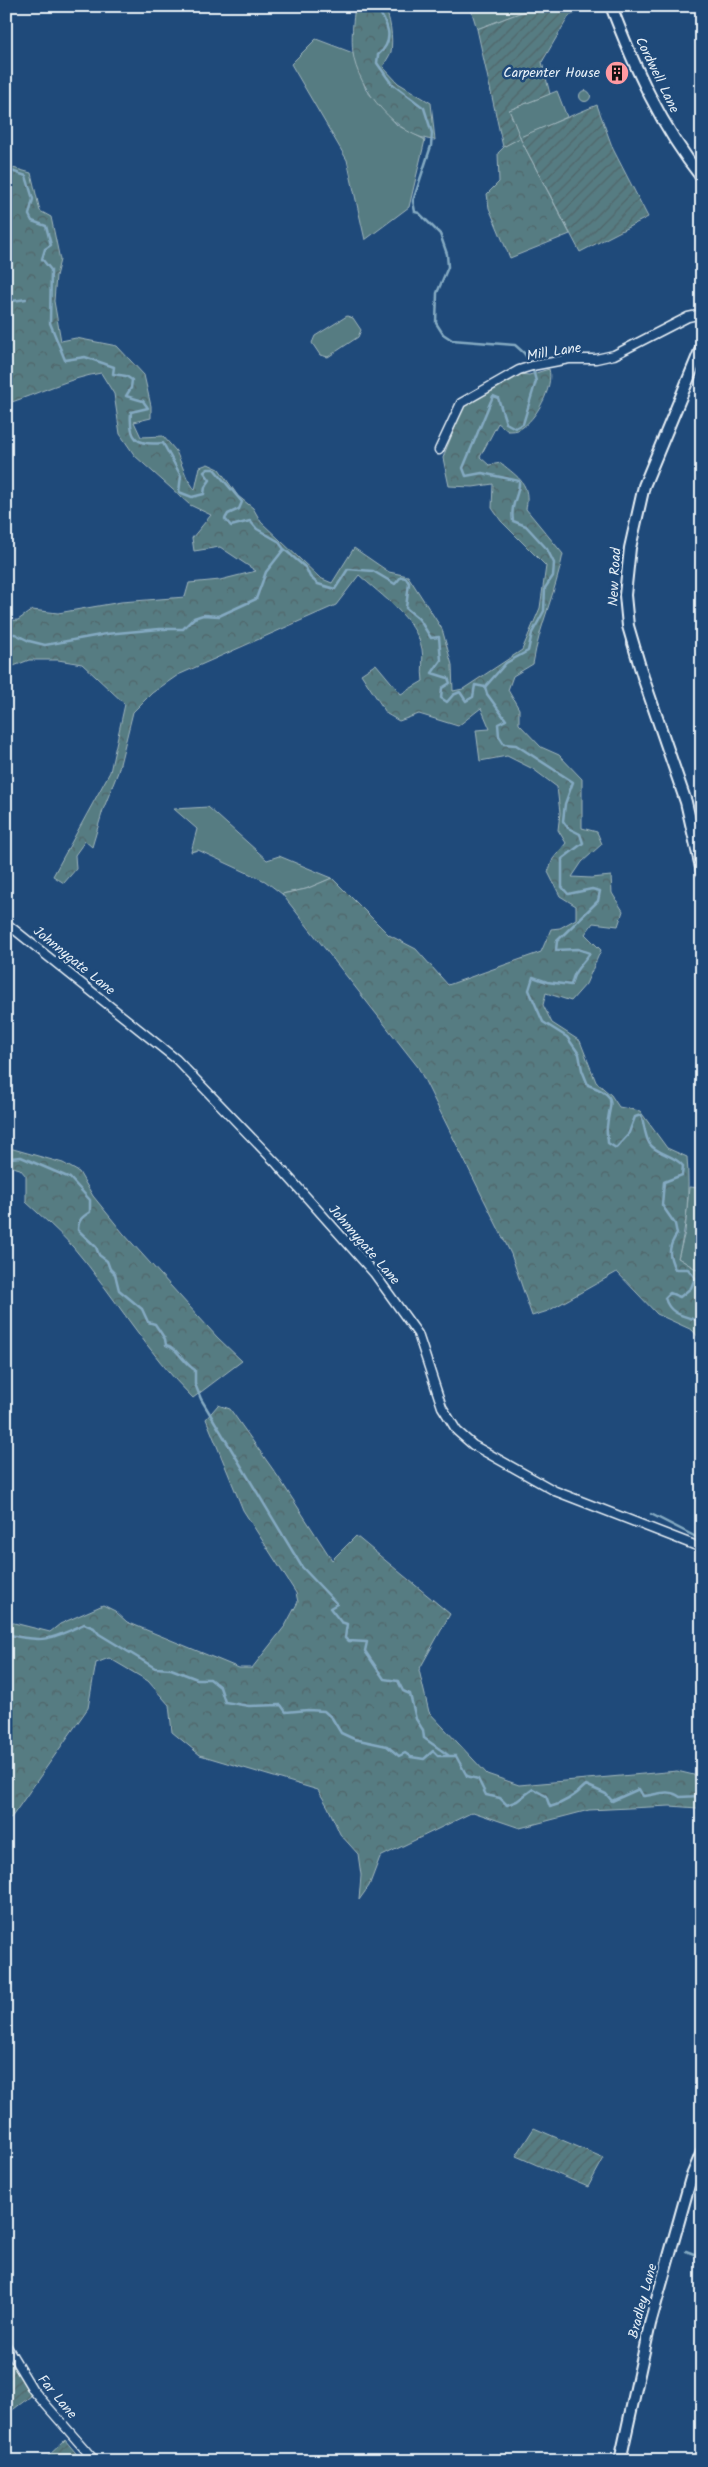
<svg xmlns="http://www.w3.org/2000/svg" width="708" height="2467" font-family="Kalam,sans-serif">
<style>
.green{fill:#577c82;stroke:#a0b6bd}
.forest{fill:url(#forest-crowns);stroke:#a0b6bd}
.garden{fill:url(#garden-furrows);stroke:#a0b6bd}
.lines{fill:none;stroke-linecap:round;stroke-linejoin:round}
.stream{stroke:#84aac2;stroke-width:2.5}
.minor-casing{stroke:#e8f1f8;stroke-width:11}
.secondary-casing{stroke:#e8f1f8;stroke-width:14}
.minor{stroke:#1f4a7a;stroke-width:8}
.secondary{stroke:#1f4a7a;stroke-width:10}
.labels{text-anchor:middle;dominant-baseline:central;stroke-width:5;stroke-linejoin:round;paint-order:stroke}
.poi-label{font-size:14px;fill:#e8f1f8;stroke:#1f4a7a;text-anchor:end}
.street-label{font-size:14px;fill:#e8f1f8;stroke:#1f4a7a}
</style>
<defs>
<pattern id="forest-crowns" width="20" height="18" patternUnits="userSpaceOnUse" patternTransform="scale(1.25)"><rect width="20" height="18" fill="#577c82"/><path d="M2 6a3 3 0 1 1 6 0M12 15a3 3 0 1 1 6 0" fill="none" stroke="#4f6569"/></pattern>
<pattern id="garden-furrows" width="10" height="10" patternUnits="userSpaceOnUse" patternTransform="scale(1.25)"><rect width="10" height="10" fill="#577c82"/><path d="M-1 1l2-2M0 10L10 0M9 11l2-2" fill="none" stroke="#4f6569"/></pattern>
</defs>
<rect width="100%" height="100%" fill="#1f4a7a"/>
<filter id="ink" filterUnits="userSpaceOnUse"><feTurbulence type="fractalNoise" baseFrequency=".02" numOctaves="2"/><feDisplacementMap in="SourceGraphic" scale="10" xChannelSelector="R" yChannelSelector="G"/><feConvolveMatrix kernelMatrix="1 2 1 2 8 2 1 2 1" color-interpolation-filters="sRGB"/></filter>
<g filter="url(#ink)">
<g class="green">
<path d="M470 6H538L477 29Z"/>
<path d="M316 39 353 53 366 90 397 125 425 140 409 207 365 240 347 160 291 64Z"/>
<circle cx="585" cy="96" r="5.5"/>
<path d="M557 91 567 117 520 138 509 110Z"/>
<path d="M347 316 353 318 361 330 358 337 328 357 320 355 312 343 315 336Z"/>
<path d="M208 807 267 860 279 856 332 878 306 889 282 894 265 881 198 850 191 852 197 829 174 809Z"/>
<path d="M689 1187 702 1188V1273L678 1258 685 1232Z"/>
</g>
<g class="forest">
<path d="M355 6H383C391 15 393 40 391 52 389 57 385 62 383 67L398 83 431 103 435 140C398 139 357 87 353 53 351 38 353 21 355 6Z"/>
<path d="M520 138 570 234 510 258 489 208 487 194 499 182 498 153 506 145Z"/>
<path d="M6 166 31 173 40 211 51 217 60 260 56 276 54 301 61 341 76 338 117 346 144 375 151 406V418L134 422 141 437 163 436 176 451 187 478 195 490 200 467 208 464 219 469 238 496 253 508 261 522 320 578 332 583 354 548 389 572 408 576 442 629 452 665 453 691 463 689 522 650 540 608 546 566 501 521 492 508 493 484 473 487 449 486 443 458 445 452 464 405 518 374 529 375 549 369C554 387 536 420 520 429 517 431 512 431 508 431L498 423 480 457 489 465 501 463C519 478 531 484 526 509L563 554C556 592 539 626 533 664L513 676 508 690 519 709V724L541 747 559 755 582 779V828L597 832 602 844 582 862 572 877 591 878 611 876 612 893 623 911 618 926 593 923 585 934 601 950 586 984 571 1001 546 993 543 1005 552 1023 580 1041 596 1082 611 1095 619 1107 640 1111 667 1148 687 1157C690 1192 687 1225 678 1258L702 1273V1341L692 1330 657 1314 617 1272 548 1311 532 1316 511 1254 418 1067 282 894 306 889 332 878 389 935 416 949 448 985 541 952 551 929 560 928 576 919V906L560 896 548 872 553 859 566 843 558 830 560 813 557 787 533 769 507 756 480 761 476 730 490 729 481 708 458 726 419 714 399 721 387 714 361 674 376 664 401 694 423 681C421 670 424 659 422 649 416 619 381 595 359 575L336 605 178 675 152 693 133 712 118 772 103 810 92 847 85 841 75 855 76 869 64 883 53 876 110 772 125 704 82 664 58 660H29L6 669V621L18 620 32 610 58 613 121 602 185 597 189 583 220 580 256 571 220 547 194 551 192 538 211 515 190 505 135 456 120 434 114 394 101 373C69 378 37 394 6 404Z"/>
<path d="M6 1147 63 1163 79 1172 93 1196 123 1233 217 1337 242 1361 193 1398C147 1353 115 1296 73 1247 59 1231 42 1217 26 1202V1176L20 1169 6 1165Z"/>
<path d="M218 1405 230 1409 279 1478 332 1560 356 1536 450 1614 419 1670 429 1712 487 1774 519 1785 677 1771 702 1777V1812L697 1808 670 1806 589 1810 520 1828 473 1812 380 1857 369 1886 359 1900 361 1875 358 1854 340 1834 328 1807 318 1790 200 1755 172 1732 169 1705 148 1681 109 1658 96 1663 88 1708 11 1818 6 1816V1621L50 1632 60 1624 103 1605 115 1611 127 1622 239 1668H252L285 1626 298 1602 296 1593 243 1510 206 1419Z"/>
</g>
<g class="garden">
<path d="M538 6H592L569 16 542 62 550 94 509 110 520 137 597 105 613 149 648 217 580 252 520 138 503 147 477 29Z"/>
<path d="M534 2128 604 2158 588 2187 516 2156Z"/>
<path d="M9 2359 31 2396 6 2415V2361Z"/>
<path d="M65 2440 80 2458 77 2461H43Z"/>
</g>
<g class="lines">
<g class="stream">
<path d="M375 6C388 23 396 40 378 55L377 63 391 83 424 108 432 133 431 146 413 201 415 212 419 213 440 234 447 254 448 267 437 293 436 323 443 334 452 340 515 345 524 353 532 366 536 381 523 424 515 428 506 423 498 398 493 396 463 468 466 476 482 473 519 481C520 495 510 502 513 521L526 526 547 549 554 563 553 576 545 588 544 611 532 633 528 651 506 663 485 687"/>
<path d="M6 169 26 176 33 199 29 215 32 221 46 226 51 245 45 249 42 259 51 270 50 323 65 360 85 357 114 367 113 374 126 376 132 380 131 388 126 396 143 401 148 408 131 412C129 439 136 446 163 443L181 476 179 492 192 497 204 494 205 487 210 480 204 472 208 469H214L242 502 239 509 228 514 225 519 231 526 250 521 257 529 278 541 284 549 306 568 310 577 318 584 335 589 348 569 373 571 395 584 401 577 406 578 409 583 406 608 419 619 431 638 439 637 441 660 432 673 448 678 450 683 442 688 441 698 447 702 453 695 460 692 466 701 473 697 475 685 485 687"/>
<path d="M6 302 26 299"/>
<path d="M6 634H15L29 641 45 645 106 634 160 629H183L194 618 203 615 219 616 256 599 266 572 284 549"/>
<path d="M485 687 487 694 506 720 498 724 499 736 504 744 516 745 573 782 565 804 563 821 568 828 580 834 583 843 562 859V887L568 894 592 889 600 891 598 901 557 941 556 950 578 949 590 953C581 967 575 967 571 985L547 982 533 977 529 990 543 1022 567 1037 579 1054 582 1070 588 1085C620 1096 609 1102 607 1127 606 1132 608 1138 608 1143L616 1148 628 1135 635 1117 641 1115C644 1123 645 1136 649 1143 657 1155 674 1154 683 1166L682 1175 664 1182 662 1205 675 1224 677 1234C668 1247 668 1255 675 1269H688L695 1278 691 1288 680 1297 670 1293 665 1298C670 1316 686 1316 702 1322"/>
<path d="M6 1156 10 1158 21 1157 70 1178 90 1200V1212C82 1217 78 1220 78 1230L96 1247 99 1255 107 1261 110 1269 115 1274 119 1290 142 1309 148 1322 155 1324 165 1339 166 1345C178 1348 183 1363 195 1370V1384L201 1399 302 1567 337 1604 330 1608 341 1622 347 1624 345 1638 348 1641 367 1642 365 1651 384 1679 398 1681 403 1691 410 1694 416 1719 423 1730 424 1738 448 1755"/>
<path d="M651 1514 702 1540"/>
<path d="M6 1634C42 1643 51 1640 84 1624L94 1628 99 1634 155 1668 171 1669 197 1679H210L220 1687 225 1702 249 1706 281 1705 286 1712 308 1710 324 1711 332 1718 341 1733 354 1739 387 1746 399 1756 405 1753 411 1757 424 1759 433 1751 438 1756H456L467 1776 478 1779 486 1795 500 1798 507 1805 517 1801 533 1789 546 1796 550 1807C565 1803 575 1796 586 1785L606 1794 612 1801 639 1789 643 1796C657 1795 668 1788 680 1797L699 1796 702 1801"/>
<path d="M686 2251 702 2257"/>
</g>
<g class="minor-casing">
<g id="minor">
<path d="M439 450 461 403 519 370 532 366 569 359H596L614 355 688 317 702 314"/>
<path d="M6 923 176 1059 277 1164 374 1273 418 1334 442 1407 457 1431 473 1445 555 1491 702 1548"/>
<path d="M6 2345 33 2390 95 2461"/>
</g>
</g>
<g class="secondary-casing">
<g id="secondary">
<path d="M611 6C634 66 661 127 702 178"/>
<path d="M702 346 644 486 630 548 625 595 628 626 643 677 686 802 702 872"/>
<path d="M620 2461 650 2324 691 2178 702 2152"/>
</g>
</g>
<use href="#minor" class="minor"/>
<use href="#secondary" class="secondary"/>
</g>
</g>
<defs>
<g id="building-disc" transform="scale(1.25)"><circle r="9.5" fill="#ff9aa2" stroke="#1f4a7a"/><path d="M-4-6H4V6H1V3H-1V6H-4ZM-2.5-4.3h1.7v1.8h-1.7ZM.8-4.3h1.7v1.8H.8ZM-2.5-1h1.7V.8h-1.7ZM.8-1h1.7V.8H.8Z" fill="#111"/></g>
</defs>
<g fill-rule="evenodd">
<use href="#building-disc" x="617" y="73"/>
</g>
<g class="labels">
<g class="poi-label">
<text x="600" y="73">Carpenter House</text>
</g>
<g class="street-label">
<text transform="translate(657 75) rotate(64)">Cordwell Lane</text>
<text transform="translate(554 352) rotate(-9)">Mill Lane</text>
<text transform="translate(615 577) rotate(-87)">New Road</text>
<text transform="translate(74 961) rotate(39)">Johnnygate Lane</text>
<text transform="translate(364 1245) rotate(49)">Johnnygate Lane</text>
<text transform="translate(643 2301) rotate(-75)">Bradley Lane</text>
<text transform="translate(57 2397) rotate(50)">Far Lane</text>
</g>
</g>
<rect width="708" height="2467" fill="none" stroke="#1f4a7a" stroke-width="25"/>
<rect x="12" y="12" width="683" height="2442" fill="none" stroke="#e8f1f8" stroke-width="2" filter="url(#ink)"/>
</svg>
